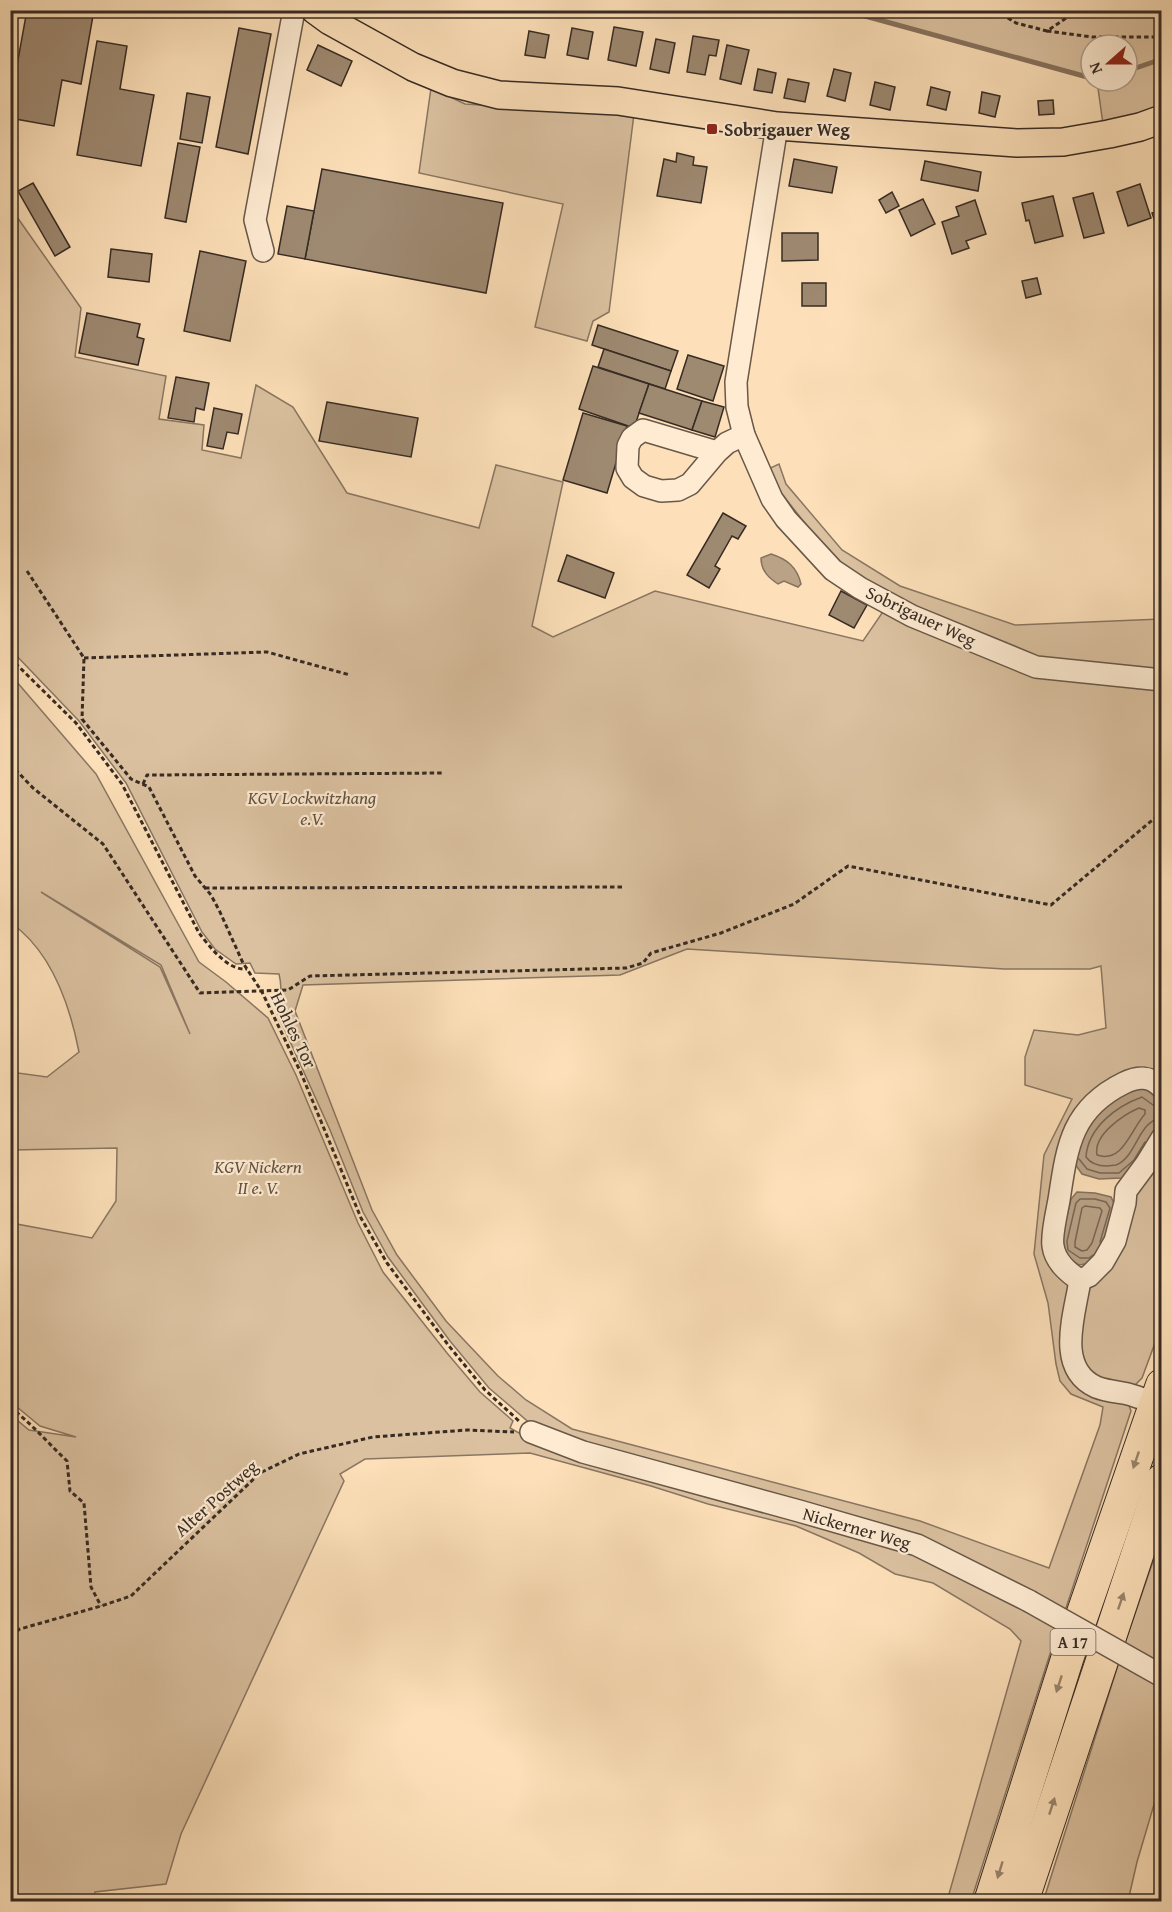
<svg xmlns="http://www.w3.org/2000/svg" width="1172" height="1912" font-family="'Gentium Book Plus',serif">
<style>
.green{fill:#dbc1a0;stroke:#897662;stroke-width:1.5;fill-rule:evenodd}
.water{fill:#baa286;stroke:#86725e;stroke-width:1.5}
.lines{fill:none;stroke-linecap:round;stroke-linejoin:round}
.shore{stroke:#786654;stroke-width:1.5}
.stream{stroke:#86725e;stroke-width:5}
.building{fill:#9e8971;stroke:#372b23;stroke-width:1.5}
.minor-casing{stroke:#685848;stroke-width:24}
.major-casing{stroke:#372b23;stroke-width:30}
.highway-casing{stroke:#372b23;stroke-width:34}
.path{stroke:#372b23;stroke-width:3;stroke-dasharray:4.5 3;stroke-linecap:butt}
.minor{stroke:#feebd2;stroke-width:21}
.major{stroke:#fde0b9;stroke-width:27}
.highway{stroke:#fde0b9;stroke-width:32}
.minor-bridge-casing{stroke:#685848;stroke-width:24;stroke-linecap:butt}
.minor-bridge{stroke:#feebd2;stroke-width:21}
.oneway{fill:#9a866e}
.poi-dot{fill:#8f2418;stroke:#feebd2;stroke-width:2}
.labels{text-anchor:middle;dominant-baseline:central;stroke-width:4.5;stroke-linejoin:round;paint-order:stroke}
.shield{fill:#feebd2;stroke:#736558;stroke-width:1.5}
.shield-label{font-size:16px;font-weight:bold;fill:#372b23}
.poi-label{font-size:18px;font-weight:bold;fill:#372b23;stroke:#feebd2;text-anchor:start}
.street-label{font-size:18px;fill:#372b23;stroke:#feebd2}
.park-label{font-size:18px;font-style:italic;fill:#605042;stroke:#feebd2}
</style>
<rect width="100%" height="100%" fill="#fde0b9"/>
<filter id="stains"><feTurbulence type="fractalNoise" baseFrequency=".00333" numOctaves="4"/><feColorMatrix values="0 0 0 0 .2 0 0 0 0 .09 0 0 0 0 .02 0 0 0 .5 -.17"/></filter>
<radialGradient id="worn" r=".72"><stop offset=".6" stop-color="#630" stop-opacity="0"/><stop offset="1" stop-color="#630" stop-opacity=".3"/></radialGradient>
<g class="green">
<path d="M843 11H1161V107L1103 124 1097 81H1127V45H1091V78Z"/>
<path d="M431 88 465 104 634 114 609 312 593 321 587 341 535 327 563 204 419 173Z"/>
<path d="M10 207 81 308 75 357 166 376 159 419 204 425 202 450 241 458 256 385 293 407 347 493 479 528 496 465 563 482 532 626 553 637 655 591 863 641 891 600 840 568 771 480 766 470 779 464 786 484 842 550 900 586 1015 625 1161 619V1082L1064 1141 1067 1281 1073 1294 1069 1355 1127 1400 1131 1411 1065 1611 1033 1593 699 1478 532 1425 489 1388 450 1341 388 1257 363 1212 330 1130 279 1017 276 1008C282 997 282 986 279 974L255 973 250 963 236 964 215 949 202 932 126 783 79 721 11 650ZM687 949 1004 969H1090L1101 966 1106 1028 1078 1035 1034 1030 1025 1057V1085L1072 1099 1044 1155 1034 1254 1048 1303 1056 1364 1060 1381 1071 1394 1103 1407 1100 1425 1049 1568 920 1521 572 1429 526 1400 498 1376 446 1321 397 1255 372 1210 295 1011 303 985 620 975Z"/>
<path d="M10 674 96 774 199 962 226 982 268 1018 296 1075 358 1223 383 1272 447 1353 480 1392 513 1421 510 1428 528 1438 943 1561 1058 1629 971 1901H947L1021 1641 1010 1629 933 1583 895 1574 859 1553 796 1526 708 1504 651 1486 530 1453 365 1459 340 1474 344 1481 181 1834 166 1884 95 1892 93 1901H11V1415L29 1430 76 1437 40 1426 11 1402V1223L92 1238 116 1201 117 1148 11 1150V1072L47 1077 79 1052C70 1006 51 951 11 923ZM41 892 161 965 190 1034 160 967Z"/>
<path d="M1161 1145 1162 1324 1142 1378 1134 1386 1102 1384 1076 1357 1081 1296Z"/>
<path d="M1161 1538V1663L1125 1643Z"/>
<path d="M1119 1662 1162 1683 1161 1781 1137 1862 1128 1901 1043 1902Z"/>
</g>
<g class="water">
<path d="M771 554C787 559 797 567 801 584L798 587 784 581 778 584C769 578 761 571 761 558Z"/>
<path d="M1144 1083 1161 1097V1128L1139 1164 1122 1178 1099 1179 1082 1174 1072 1160 1097 1106Z"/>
<path d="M1077 1192 1095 1193 1111 1197 1117 1209 1104 1250 1091 1263 1079 1265 1069 1259 1061 1241 1071 1199Z"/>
</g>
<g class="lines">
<g class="shore">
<path d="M1162 1107 1153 1105 1142 1097C1117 1106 1088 1127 1086 1157 1091 1164 1098 1166 1107 1166 1107 1166 1116 1165 1116 1165 1137 1157 1138 1120 1162 1118"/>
<path d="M1139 1108 1145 1110V1114C1131 1129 1123 1164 1097 1155 1093 1135 1123 1115 1139 1108Z"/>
<path d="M1079 1159 1087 1169 1100 1173H1119L1134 1160 1145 1142"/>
<path d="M1085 1206 1100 1208 1102 1211 1092 1243 1087 1250 1082 1251 1075 1247V1242L1082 1208Z"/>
<path d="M1093 1255 1089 1258H1080L1068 1250 1067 1241 1076 1203 1080 1199H1095L1106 1202 1110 1208 1100 1242"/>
</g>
<g class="stream">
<path d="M843 10 1091 78"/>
<path d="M1127 71 1162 59"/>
</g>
</g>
<g class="building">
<path d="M27 10H94L81 84 62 80 54 126 10 118V104Z"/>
<path d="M614 27 643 32 636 66 608 60Z"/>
<path d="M239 28 271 34 248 154 216 147Z"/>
<path d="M572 28 593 32 588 59 567 55Z"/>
<path d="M529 31 549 35 545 58 525 55Z"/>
<path d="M693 36 719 40 716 56 709 55 705 75 687 72Z"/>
<path d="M656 39 675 43 669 73 650 69Z"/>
<path d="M97 41 127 46 120 89 154 95 141 166 77 155Z"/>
<path d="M318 45 352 61 341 86 307 70Z"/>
<path d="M727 45 749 50 741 84 720 79Z"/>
<path d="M758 69 776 73 772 93 754 90Z"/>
<path d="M834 69 851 73 845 101 827 96Z"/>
<path d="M788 79 809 83 805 102 784 98Z"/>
<path d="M875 82 895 87 890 110 870 105Z"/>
<path d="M931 87 950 92 946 110 927 105Z"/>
<path d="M982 92 1000 96 995 117 979 113Z"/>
<path d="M187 93 210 97 202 143 180 139Z"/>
<path d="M1053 100 1054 114 1039 115 1038 101Z"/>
<path d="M178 143 200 147 186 222 165 218Z"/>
<path d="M677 153 694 157 693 165 707 167 701 203 657 196 664 159 676 162Z"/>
<path d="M794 159 837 167 832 193 789 186Z"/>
<path d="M925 161 981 172 978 191 921 180Z"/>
<path d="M322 169 503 203 486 293 305 259Z"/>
<path d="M33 183 70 247 55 256 18 191Z"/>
<path d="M1140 184 1151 218 1128 226 1117 192Z"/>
<path d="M892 192 899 206 886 213 879 200Z"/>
<path d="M1093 193 1104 233 1084 238 1073 198Z"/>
<path d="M1053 196 1063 236 1035 243 1029 220 1026 221 1022 203Z"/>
<path d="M923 199 935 224 911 236 899 210Z"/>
<path d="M975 200 986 234 966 241 969 248 952 254 942 222 959 216 956 207Z"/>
<path d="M287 206 314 211 305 259 278 254Z"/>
<path d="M1162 210V229L1158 230 1152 213Z"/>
<path d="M782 233H818V260L782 261Z"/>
<path d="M111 249 152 254 149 282 108 277Z"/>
<path d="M200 251 246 261 230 341 184 331Z"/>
<path d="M1037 278 1041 294 1026 298 1022 281Z"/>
<rect x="802" y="283" width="24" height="23"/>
<path d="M87 313 140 324 137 337 144 339 138 365 79 353Z"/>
<path d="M598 325 678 351 671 371 592 345Z"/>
<path d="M604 349 671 371 665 389 598 367Z"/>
<path d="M688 355 724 366 713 401 677 389Z"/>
<path d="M593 366 649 384 634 428 579 409Z"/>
<path d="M176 377 209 383 204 410 196 408 194 422 168 418Z"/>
<path d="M649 384 702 401 692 430 639 413Z"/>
<path d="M702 401 724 407 715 437 692 430Z"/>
<path d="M327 402 418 418 411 457 319 441Z"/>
<path d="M214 408 242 414 238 434 227 432 223 449 207 446Z"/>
<path d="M583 413 627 426 607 493 563 480Z"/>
<path d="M723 513 746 526 738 539 732 536 715 566 720 569 709 588 687 575Z"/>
<path d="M567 555 614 573 605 598 558 581Z"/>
<path d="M841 591 867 605 854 628 829 615Z"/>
</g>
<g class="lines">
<g class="minor-casing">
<g id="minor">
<path d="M777 126 736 382 737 407 744 435 772 499 786 519 833 570 860 588 912 616 1036 667 1162 680"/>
<path d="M263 251 255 220 294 10"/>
<path d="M717 452 643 430 632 438 628 446 627 468 633 478 644 486 661 491 678 490 690 484 717 452 727 443 744 435"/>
<path d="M1080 1280C1068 1273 1055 1261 1053 1246 1051 1236 1057 1211 1059 1200 1067 1147 1071 1109 1124 1083 1138 1076 1151 1076 1162 1088"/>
<path d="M1080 1280C1075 1314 1055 1368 1096 1387 1106 1391 1118 1392 1128 1394 1138 1397 1146 1400 1155 1403"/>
<path d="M1080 1280 1089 1276 1103 1262 1115 1241 1125 1203 1126 1191 1146 1164 1162 1138"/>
<path d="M531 1432 583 1452 799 1511 917 1545 1029 1601"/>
</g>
</g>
<g class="major-casing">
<path id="major" d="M315 10 330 21 413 67 452 83 499 95 618 101 777 126 1017 143 1063 142 1109 134 1140 127 1162 119"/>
</g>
<g class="highway-casing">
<g id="highway">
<path d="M990 1902 1068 1656 1162 1385"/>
<path d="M1022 1902 1162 1480"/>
</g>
</g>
<g class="path">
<path d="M995 10 1016 23 1047 31 1078 10"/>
<path d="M1047 31 1092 37H1162"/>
<path d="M10 46 14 43"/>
<path d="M27 571 84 658 82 719 131 779 149 787 195 876 211 895 220 912 243 963 262 992 301 1073 361 1218 387 1263 449 1346 485 1390 519 1421"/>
<path d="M10 658 76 723 122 784 199 933C210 947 228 971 247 969"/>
<path d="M84 658 267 652 350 675"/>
<path d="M10 764 33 788 103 844 200 993 288 990 310 976 626 968 643 963 651 953 721 933 794 904 848 866 1051 905 1162 812"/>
<path d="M143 784 147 775H154L444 773"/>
<path d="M205 888 622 887"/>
<path d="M10 1407C31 1423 48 1443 67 1461L70 1491 84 1503 91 1587 101 1606"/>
<path d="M10 1635 20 1629 101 1606 131 1596 260 1473 299 1454 373 1437 467 1430 514 1432"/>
</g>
<use href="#minor" class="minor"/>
<use href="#major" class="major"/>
<use href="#highway" class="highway"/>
<g class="minor-bridge-casing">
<path id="minor-bridge" d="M1029 1601 1162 1676"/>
</g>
<use href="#minor-bridge" class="minor-bridge"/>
</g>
<defs><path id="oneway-solid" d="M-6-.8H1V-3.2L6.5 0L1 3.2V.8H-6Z" transform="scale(1.5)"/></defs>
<g class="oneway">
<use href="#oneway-solid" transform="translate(1136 1460) rotate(109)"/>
<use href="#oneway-solid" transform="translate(1121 1601) rotate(-71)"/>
<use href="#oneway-solid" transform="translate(1059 1684) rotate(108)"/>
<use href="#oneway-solid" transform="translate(1052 1806) rotate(-72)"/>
<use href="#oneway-solid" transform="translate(1000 1870) rotate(107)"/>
</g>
<rect class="poi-dot" x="706" y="123" width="12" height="12" rx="3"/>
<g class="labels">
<rect class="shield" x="1050.5" y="1629" width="45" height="26" rx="4.5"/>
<g class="shield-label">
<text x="1073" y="1642">A 17</text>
</g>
<g class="poi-label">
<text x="724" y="129">Sobrigauer Weg</text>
</g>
<g class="street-label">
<text transform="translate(921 616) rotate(25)">Sobrigauer Weg</text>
<text transform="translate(294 1030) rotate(64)">Hohles Tor</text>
<text transform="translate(216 1498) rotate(-42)">Alter Postweg</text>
<text transform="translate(857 1528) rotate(16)">Nickerner Weg</text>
</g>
<g class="park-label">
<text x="312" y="797">KGV Lockwitzhang<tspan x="312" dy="21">e.V.</tspan></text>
<text x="258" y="1166">KGV Nickern<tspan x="258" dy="21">II e. V.</tspan></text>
</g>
</g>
<rect width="1172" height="1912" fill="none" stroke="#fde0b9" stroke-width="36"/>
<rect x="12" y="12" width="1148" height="1888" fill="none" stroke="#372b23" stroke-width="3"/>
<rect x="18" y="18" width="1136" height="1876" fill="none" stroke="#372b23" stroke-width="1.5"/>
<g transform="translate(1109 63) rotate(249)"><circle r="28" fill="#feebd2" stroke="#ae9e8c" stroke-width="1.5"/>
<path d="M0-4.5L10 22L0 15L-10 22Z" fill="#8f2418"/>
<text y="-9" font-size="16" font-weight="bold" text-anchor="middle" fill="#372b23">N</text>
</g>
<rect width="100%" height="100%" filter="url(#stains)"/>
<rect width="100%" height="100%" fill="url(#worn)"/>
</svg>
